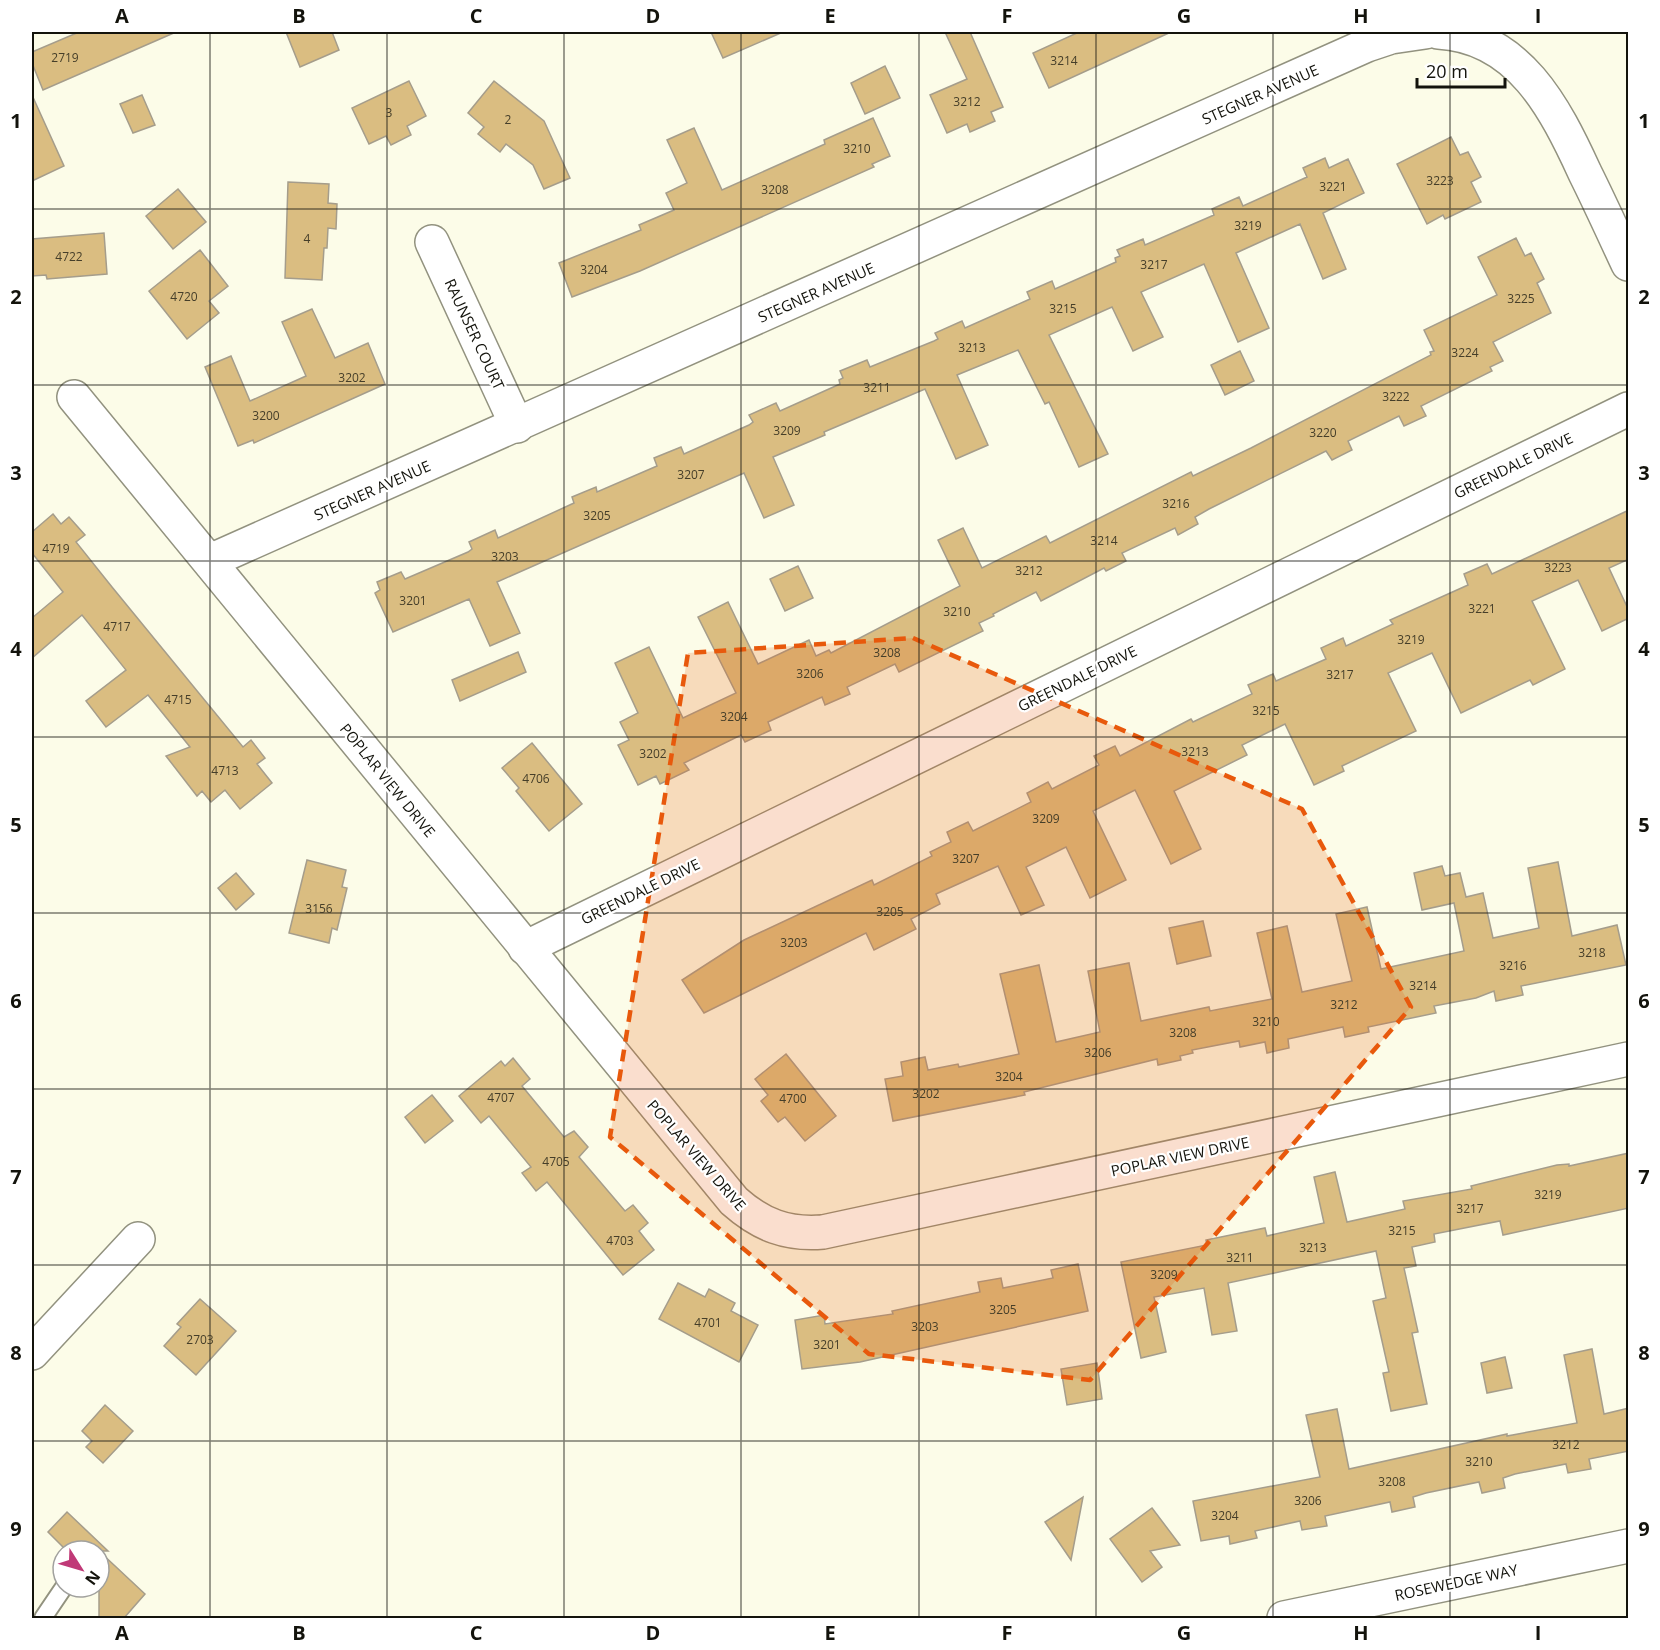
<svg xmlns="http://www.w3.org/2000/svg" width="1660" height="1650" font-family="'Open Sans',sans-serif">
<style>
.building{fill:#dabd81;stroke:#a59d8b;stroke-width:1.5}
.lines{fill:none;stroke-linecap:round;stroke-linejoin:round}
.lane-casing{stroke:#92927f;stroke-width:20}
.street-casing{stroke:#92927f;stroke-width:36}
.lane{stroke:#fff;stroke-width:16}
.street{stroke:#fff;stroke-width:33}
.marked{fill:#e8590c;fill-opacity:0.2;stroke:#e8590c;stroke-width:4.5;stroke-dasharray:12 8;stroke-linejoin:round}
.grid{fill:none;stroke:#13130c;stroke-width:1.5;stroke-opacity:0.55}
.labels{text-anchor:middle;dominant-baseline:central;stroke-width:4.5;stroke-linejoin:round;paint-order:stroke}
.number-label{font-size:12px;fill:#453e29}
.street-label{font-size:15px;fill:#13130c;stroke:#fff}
.neatline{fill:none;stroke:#13130c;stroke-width:2}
.grid-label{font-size:20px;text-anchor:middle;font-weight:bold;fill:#13130c}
</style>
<rect width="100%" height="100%" fill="#fcfce8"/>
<g class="building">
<path d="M79 32H176L43 90 32 63V52Z"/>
<path d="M286 32H332L339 50 300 67Z"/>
<path d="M711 32H783L723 58Z"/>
<path d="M945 32H970L1003 107 991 112 995 121 970 132 967 124 947 133 930 95 967 79Z"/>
<path d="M1079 32H1171L1049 88 1033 53Z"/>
<path d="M885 66 900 98 865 114 851 83Z"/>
<path d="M409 81 426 116 407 126 411 135 391 145 386 136 369 144 352 108Z"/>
<path d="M494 81 544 121 570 178 544 189 533 165 506 144 500 152 478 134 484 127 468 113Z"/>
<path d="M32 95 64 166 32 181Z"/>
<path d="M142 95 155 125 133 133 120 104Z"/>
<path d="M873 118 890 156 872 164 874 167 640 271 572 297 559 263 641 230 639 225 674 210 666 193 687 183 667 140 694 128 722 190 825 144 824 140Z"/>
<path d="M1451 137 1460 155 1468 152 1481 177 1471 182 1481 202 1445 219 1443 215 1427 224 1397 164Z"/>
<path d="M1325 158 1329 168 1348 159 1364 193 1323 213 1346 269 1323 279 1300 224 1236 253 1269 328 1238 342 1204 264 1141 292 1163 337 1133 351 1112 307 1049 335 1108 454 1079 467 1049 402 1045 404 1018 350 957 375 988 445 956 459 925 389 824 432 825 435 773 457 794 505 764 518 744 473 497 582 520 633 490 646 469 599 393 632 375 593 380 590 377 582 401 572 405 579 468 552 472 549 469 542 495 530 498 538 574 503 572 497 596 487 597 492 657 466 654 458 681 447 684 454 749 425 753 422 749 415 776 403 780 411 840 384 839 380 843 378 840 371 867 360 870 367 934 341 938 339 935 333 962 321 965 328 1030 299 1027 292 1052 281 1055 289 1116 262 1115 258 1120 256 1117 250 1143 239 1145 245 1214 215 1212 209 1239 197 1243 206 1307 177 1303 168Z"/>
<path d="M288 182 329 184 328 203 337 204 336 229 328 228 327 248H324L322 280 285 278Z"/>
<path d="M178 189 206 222 173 249 146 216Z"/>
<path d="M104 233 107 274 47 279 46 275 32 276V239Z"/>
<path d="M1516 238 1525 256 1531 253 1544 279 1537 283 1551 313 1493 342 1503 361 1490 367 1492 371 1421 406 1426 416 1404 426 1399 416 1348 441 1352 450 1332 460 1326 451 1209 509 1195 517 1198 524 1178 535 1175 528 1122 553 1126 561 1106 571 1104 568 1041 601 1036 592 993 614 994 616 979 623 983 631 899 672 895 664 847 687 850 694 825 705 822 697 768 722 771 730 745 742 741 735 684 763 689 770 660 784 656 776 638 785 618 745 629 740 620 722 638 713 615 663 649 647 683 718 736 693 698 617 728 602 758 664 809 640 816 656 829 650 831 653 960 586 938 540 963 528 982 568 1046 536 1050 543 1191 472 1193 476 1251 448 1431 355 1430 352 1434 351 1424 330 1497 295 1478 257Z"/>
<path d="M200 250 228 286 209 301 219 313 187 339 149 291Z"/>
<path d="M312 309 335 358 368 343 385 384 254 443 253 440 238 446 205 367 231 356 250 401 306 376 282 322Z"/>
<path d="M1240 351 1254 381 1225 395 1211 365Z"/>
<path d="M1629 510V559L1609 568 1629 611V618L1602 631 1578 580 1532 601 1565 669 1533 685 1530 680 1461 713 1432 653 1388 673 1416 731 1342 766 1344 771 1314 785 1285 724 1242 745 1247 755 1174 791 1201 849 1171 864 1135 790 1093 811 1126 880 1090 898 1066 847 1026 867 1044 905 1021 915 998 866 936 894 940 904 911 919 916 929 874 950 866 933 704 1013 682 980 744 940 872 880 874 885 932 856 930 852 951 842 947 832 968 822 973 831 1031 802 1027 793 1048 782 1052 789 1099 765 1094 756 1115 746 1120 756 1191 719 1193 722 1252 694 1248 685 1273 674 1276 681 1326 659 1321 648 1343 638 1346 646 1393 624 1390 620 1468 585 1464 574 1487 564 1492 574Z"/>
<path d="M53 514 61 524 69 517 85 535 76 542 112 587 243 747 251 740 265 758 257 764 272 783 240 809 225 790 211 802 202 791 197 796 166 756 190 747 148 695 106 727 86 701 126 670 82 615 32 658V618L63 592 32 553V532Z"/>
<path d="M798 566 813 598 785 611 770 579Z"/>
<path d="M518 652 526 672 460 701 452 680Z"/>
<path d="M532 743 582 804 549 831 516 791 519 788 502 768Z"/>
<path d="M307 860 346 870 342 887 347 888 337 930 332 928 329 943 289 933Z"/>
<path d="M1558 862 1572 936 1617 925 1626 965 1521 986 1523 995 1496 1001 1494 991 1476 998 1434 1006 1436 1013 1368 1027 1369 1032 1345 1037 1343 1027 1288 1039 1289 1048 1267 1053 1265 1042 1240 1047 1239 1041 1192 1050 1193 1053 1180 1056 1181 1060 1158 1065 1157 1059 1024 1092 1025 1095 893 1121 885 1079 903 1076 901 1062 925 1057 928 1070 958 1064 959 1067 1019 1054 1000 974 1039 965 1056 1042 1100 1032 1088 971 1129 963 1141 1021 1209 1007 1210 1011 1272 999 1257 933 1287 926 1302 992 1352 981 1336 914 1367 907 1381 969 1464 951 1454 903 1422 910 1414 873 1442 866 1445 876 1460 873 1466 897 1483 893 1493 938 1539 928 1528 868Z"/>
<path d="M236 873 254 894 236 910 218 888Z"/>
<path d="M1203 921 1211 956 1177 964 1169 928Z"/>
<path d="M786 1054 836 1116 805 1141 785 1117 778 1122 761 1101 768 1095 755 1079Z"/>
<path d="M513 1058 530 1079 522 1086 564 1137 574 1131 588 1147 579 1157 625 1211 633 1205 648 1223 639 1231 654 1250 623 1275 547 1182 536 1191 522 1173 531 1167 489 1116 481 1123 459 1096 501 1061 505 1066Z"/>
<path d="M432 1095 453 1121 425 1143 405 1117Z"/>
<path d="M1629 1153V1208L1503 1235 1500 1221 1434 1234 1435 1242 1412 1247 1416 1266 1404 1268 1418 1332 1412 1333 1427 1404 1391 1411 1383 1373 1389 1372 1373 1301 1386 1298 1376 1251 1228 1283 1237 1331 1212 1335 1204 1288 1154 1297 1166 1352 1141 1358 1121 1262 1207 1245 1206 1240 1265 1228 1267 1236 1324 1223 1314 1177 1335 1172 1347 1222 1405 1209 1403 1201 1472 1189 1471 1186 1557 1165 1569 1164V1166Z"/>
<path d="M1078 1264 1088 1311 860 1362 802 1369 795 1320 824 1315 825 1324 893 1314 892 1311 980 1292 978 1282 1001 1278 1003 1288 1053 1278 1051 1270Z"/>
<path d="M678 1283 705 1297 709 1289 735 1303 731 1311 758 1325 739 1362 659 1319Z"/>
<path d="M200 1299 236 1331 196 1375 164 1346 181 1327 177 1324Z"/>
<path d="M1592 1349 1604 1414 1629 1408V1451L1589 1459 1591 1469 1568 1473 1566 1464 1515 1474 1503 1478 1505 1488 1482 1493 1479 1482 1426 1493 1413 1497 1415 1507 1392 1512 1390 1502 1325 1516 1327 1526 1302 1530 1300 1521 1255 1531 1257 1538 1230 1544 1229 1536 1201 1541 1193 1501 1320 1477 1306 1415 1337 1409 1349 1469 1507 1434V1436L1577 1423 1564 1355Z"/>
<path d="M1505 1357 1512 1388 1487 1393 1481 1363Z"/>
<path d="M1097 1363 1102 1399 1067 1405 1061 1369Z"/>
<path d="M105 1405 133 1431 103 1463 86 1447 92 1441 82 1431Z"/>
<path d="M1083 1497 1071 1560 1045 1522Z"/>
<path d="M1152 1508 1180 1545 1150 1551 1162 1567 1142 1582 1110 1539Z"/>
<path d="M67 1512 108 1551H67L48 1532Z"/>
<path d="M99 1551 145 1594 124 1618H99Z"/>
</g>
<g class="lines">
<g class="lane-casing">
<path id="lane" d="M43 1618 64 1587"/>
</g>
<g class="street-casing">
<g id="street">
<path d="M1438 32C1519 36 1555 108 1585 173 1600 203 1614 234 1628 264"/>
<path d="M432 242 517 426"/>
<path d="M74 397 734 1201C761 1225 787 1235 823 1232L1628 1059"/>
<path d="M210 561 1367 45 1391 37 1425 32"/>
<path d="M525 948 1628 409"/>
<path d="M32 1353 138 1239"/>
<path d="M1284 1618 1628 1546"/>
</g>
</g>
<use href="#lane" class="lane"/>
<use href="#street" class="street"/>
</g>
<path class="marked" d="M913 638 1302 809 1411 1007 1090 1380 869 1354 610 1137 688 653Z"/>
<path class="grid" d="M210 32V1618M387 32V1618M564 32V1618M741 32V1618M919 32V1618M1096 32V1618M1273 32V1618M1450 32V1618M32 209H1628M32 385H1628M32 561H1628M32 737H1628M32 913H1628M32 1089H1628M32 1265H1628M32 1441H1628"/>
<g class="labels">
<g class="number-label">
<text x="65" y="57">2719</text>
<text x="1064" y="60">3214</text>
<text x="967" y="101">3212</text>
<text x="389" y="112">3</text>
<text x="508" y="119">2</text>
<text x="857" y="148">3210</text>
<text x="1440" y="180">3223</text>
<text x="1333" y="186">3221</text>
<text x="775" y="189">3208</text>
<text x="1248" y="225">3219</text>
<text x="307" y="238">4</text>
<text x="69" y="256">4722</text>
<text x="1154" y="264">3217</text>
<text x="594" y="269">3204</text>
<text x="184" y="296">4720</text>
<text x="1521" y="298">3225</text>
<text x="1063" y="308">3215</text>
<text x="972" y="347">3213</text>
<text x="1465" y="352">3224</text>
<text x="352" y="377">3202</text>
<text x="877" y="387">3211</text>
<text x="1396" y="396">3222</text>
<text x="266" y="415">3200</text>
<text x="787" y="430">3209</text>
<text x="1323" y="432">3220</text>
<text x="691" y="474">3207</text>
<text x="1176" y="503">3216</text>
<text x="597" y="515">3205</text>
<text x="1104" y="540">3214</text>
<text x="56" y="548">4719</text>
<text x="505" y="556">3203</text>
<text x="1558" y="567">3223</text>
<text x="1029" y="570">3212</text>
<text x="413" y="600">3201</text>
<text x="1482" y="608">3221</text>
<text x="957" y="611">3210</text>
<text x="117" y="626">4717</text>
<text x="1411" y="639">3219</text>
<text x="887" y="652">3208</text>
<text x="810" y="673">3206</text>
<text x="1340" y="674">3217</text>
<text x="178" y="699">4715</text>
<text x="1266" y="710">3215</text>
<text x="734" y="716">3204</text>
<text x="1195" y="751">3213</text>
<text x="653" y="753">3202</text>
<text x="225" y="770">4713</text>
<text x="536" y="778">4706</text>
<text x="1046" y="818">3209</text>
<text x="966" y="858">3207</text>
<text x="319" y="908">3156</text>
<text x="890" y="911">3205</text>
<text x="794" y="942">3203</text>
<text x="1592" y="952">3218</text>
<text x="1513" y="965">3216</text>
<text x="1423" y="985">3214</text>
<text x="1344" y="1004">3212</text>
<text x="1266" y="1021">3210</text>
<text x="1183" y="1032">3208</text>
<text x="1098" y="1052">3206</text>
<text x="1009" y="1076">3204</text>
<text x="926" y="1093">3202</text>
<text x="501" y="1097">4707</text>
<text x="793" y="1098">4700</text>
<text x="556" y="1161">4705</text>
<text x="1548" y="1194">3219</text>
<text x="1470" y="1208">3217</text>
<text x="1402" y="1230">3215</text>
<text x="620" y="1240">4703</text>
<text x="1313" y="1247">3213</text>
<text x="1240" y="1257">3211</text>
<text x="1164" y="1274">3209</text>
<text x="1003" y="1309">3205</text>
<text x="708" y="1322">4701</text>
<text x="925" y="1326">3203</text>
<text x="200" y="1339">2703</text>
<text x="827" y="1344">3201</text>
<text x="1566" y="1444">3212</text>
<text x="1479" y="1461">3210</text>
<text x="1392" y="1481">3208</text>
<text x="1308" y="1500">3206</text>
<text x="1225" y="1515">3204</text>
</g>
<g class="street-label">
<text transform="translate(1260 94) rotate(-24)">STEGNER AVENUE</text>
<text transform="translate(816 292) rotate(-24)">STEGNER AVENUE</text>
<text transform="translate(475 334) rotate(65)">RAUNSER COURT</text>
<text transform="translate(1513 465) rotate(-26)">GREENDALE DRIVE</text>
<text transform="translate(372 490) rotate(-24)">STEGNER AVENUE</text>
<text transform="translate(1077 678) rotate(-26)">GREENDALE DRIVE</text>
<text transform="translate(388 780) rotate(51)">POPLAR VIEW DRIVE</text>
<text transform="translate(640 891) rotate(-26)">GREENDALE DRIVE</text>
<text transform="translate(697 1155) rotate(49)">POPLAR VIEW DRIVE</text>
<text transform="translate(1180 1156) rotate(-12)">POPLAR VIEW DRIVE</text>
<text transform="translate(1456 1582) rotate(-12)">ROSEWEDGE WAY</text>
</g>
</g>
<rect width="1660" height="1650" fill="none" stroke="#ffffff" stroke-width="66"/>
<g transform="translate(81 1569) rotate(127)"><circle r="28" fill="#ffffff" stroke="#a1a19e" stroke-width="1.5"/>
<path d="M0-4.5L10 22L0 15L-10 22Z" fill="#c03977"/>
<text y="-9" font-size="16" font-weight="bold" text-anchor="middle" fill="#13130c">N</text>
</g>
<path d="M1417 78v9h88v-9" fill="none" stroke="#13130c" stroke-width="3"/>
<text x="1426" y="78" font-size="18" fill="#13130c" stroke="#ffffff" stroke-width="4.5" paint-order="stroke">20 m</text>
<rect x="33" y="33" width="1594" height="1584" class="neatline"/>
<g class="grid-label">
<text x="122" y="23">A</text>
<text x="299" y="23">B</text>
<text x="476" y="23">C</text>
<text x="653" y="23">D</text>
<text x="830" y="23">E</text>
<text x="1007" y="23">F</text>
<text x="1184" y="23">G</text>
<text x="1361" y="23">H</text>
<text x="1538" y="23">I</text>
<text x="16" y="128">1</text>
<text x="1644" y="128">1</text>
<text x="16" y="304">2</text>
<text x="1644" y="304">2</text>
<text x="16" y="480">3</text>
<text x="1644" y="480">3</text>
<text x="16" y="656">4</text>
<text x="1644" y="656">4</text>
<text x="16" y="832">5</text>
<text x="1644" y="832">5</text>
<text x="16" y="1008">6</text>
<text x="1644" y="1008">6</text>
<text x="16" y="1184">7</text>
<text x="1644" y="1184">7</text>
<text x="16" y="1360">8</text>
<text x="1644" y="1360">8</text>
<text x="16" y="1536">9</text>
<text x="1644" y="1536">9</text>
<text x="122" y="1640">A</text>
<text x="299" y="1640">B</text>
<text x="476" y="1640">C</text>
<text x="653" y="1640">D</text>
<text x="830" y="1640">E</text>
<text x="1007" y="1640">F</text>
<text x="1184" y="1640">G</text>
<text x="1361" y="1640">H</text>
<text x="1538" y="1640">I</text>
</g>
</svg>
